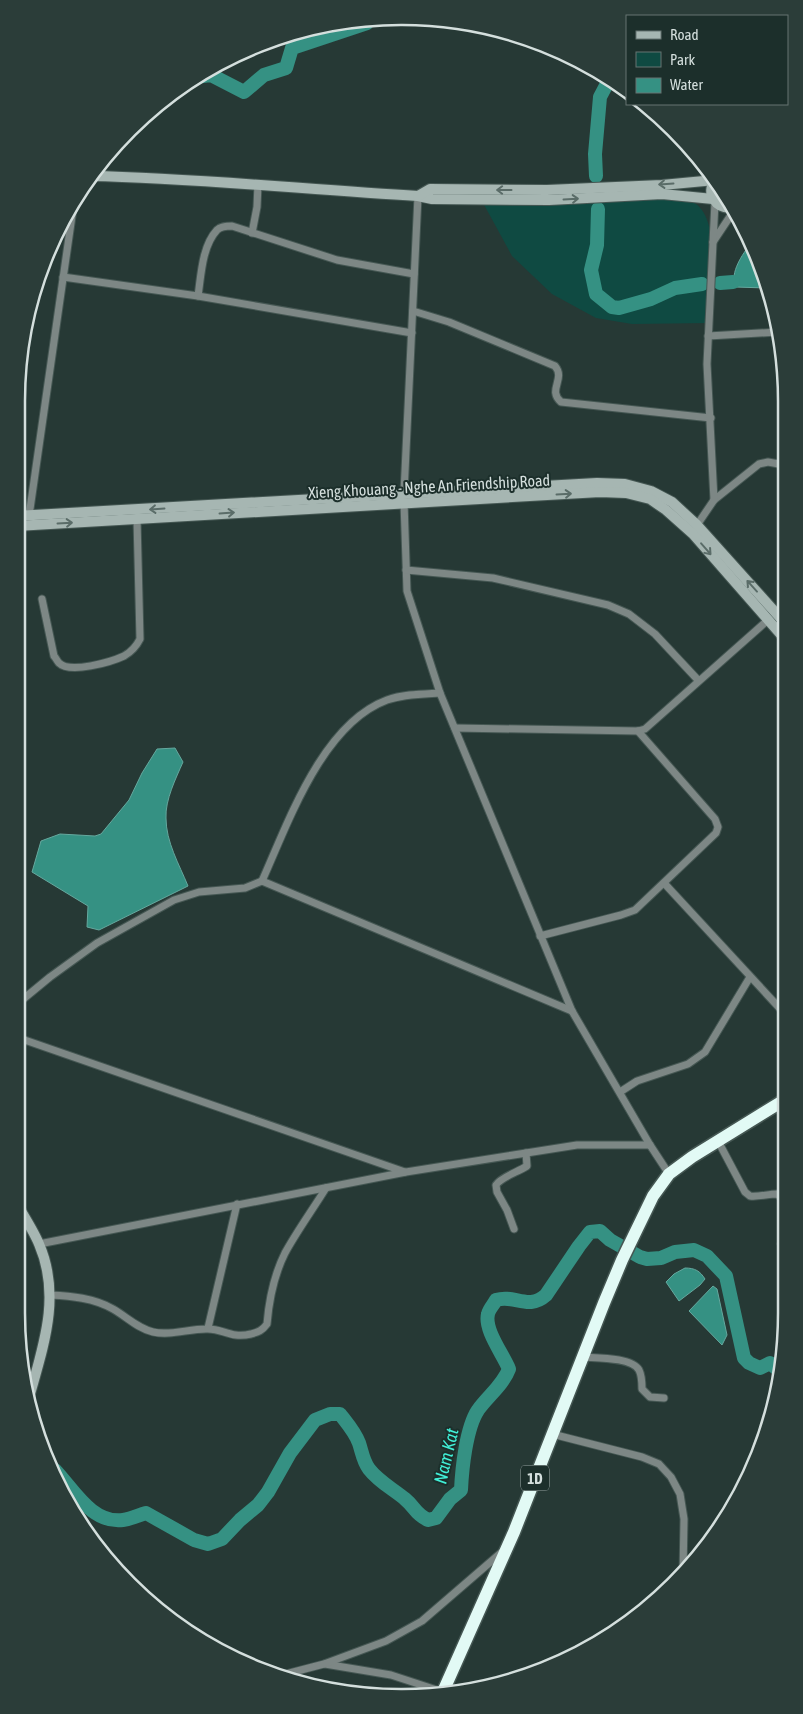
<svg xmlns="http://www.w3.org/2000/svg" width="803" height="1714" font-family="'Asap Condensed',sans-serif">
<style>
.green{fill:#0f4a42}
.water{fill:#359183;stroke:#65a89e}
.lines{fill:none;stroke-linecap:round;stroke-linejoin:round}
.river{stroke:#359183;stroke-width:14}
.street-casing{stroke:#455753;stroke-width:9}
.secondary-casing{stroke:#455753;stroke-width:12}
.highway-casing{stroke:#455753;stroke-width:15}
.street{stroke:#7d8785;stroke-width:7}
.secondary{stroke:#a6b6b2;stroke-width:10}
.highway{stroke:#e2faf5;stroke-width:12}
.oneway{stroke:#5a6c68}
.labels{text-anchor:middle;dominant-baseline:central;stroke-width:4;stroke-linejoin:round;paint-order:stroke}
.shield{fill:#1c2f2b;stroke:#9daaa8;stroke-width:1}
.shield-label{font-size:15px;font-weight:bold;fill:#d4dfdd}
.street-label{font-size:16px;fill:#d4dfdd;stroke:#1c2f2b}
.water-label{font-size:18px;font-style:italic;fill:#41f0d7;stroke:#1c2f2b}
.rim{fill:none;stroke:#d4dfdd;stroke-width:2.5}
</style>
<rect width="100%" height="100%" fill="#263935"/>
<path class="green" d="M662 194C671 197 689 199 696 204 722 223 710 294 709 323L632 324 596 318 552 294 512 256 482 201Z"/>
<g class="water">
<path d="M751 243 758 254 766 288 735 287C730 272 742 255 751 243Z"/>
<path d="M175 748 183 762C176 778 165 800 166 818 166 842 179 864 188 886L99 930 87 927 88 906 32 872 41 841 60 834 95 836 101 834 129 800 142 773 157 749Z"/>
<path d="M685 1268C695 1268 700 1271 705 1279L700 1285 679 1301 666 1282 674 1274Z"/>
<path d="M713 1286 717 1289 727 1335 722 1345 689 1311Z"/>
</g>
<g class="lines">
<g class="river">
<path d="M195 77 211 75 244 92 264 75 286 68 292 48 367 23 370 19"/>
<path d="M596 176 595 154 600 97 609 80"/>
<path d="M598 209 597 245 591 270 596 294 612 307 619 308 651 299 675 288 702 284"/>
<path d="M720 283 733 282"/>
<path d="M55 1470C74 1490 92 1524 123 1520 131 1519 139 1515 146 1513L194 1540 208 1544 222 1539 240 1520 258 1505 268 1492 290 1453 315 1420 330 1414H340C347 1423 355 1432 359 1443 362 1452 363 1461 369 1469 379 1482 393 1489 405 1499 416 1508 414 1513 428 1520L436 1518 450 1499 461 1490C462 1469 466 1428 478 1410 488 1396 503 1385 509 1369 503 1354 484 1330 488 1314 489 1309 494 1304 496 1300 515 1294 528 1311 546 1295L579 1246 590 1232 600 1231 610 1240 640 1257 647 1259 661 1258 675 1252 694 1250 707 1256 726 1276 744 1358 749 1363 760 1368 770 1363 781 1372"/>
</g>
<g class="street-casing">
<g id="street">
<path d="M252 233 257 207 258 184"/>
<path d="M713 242 733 212"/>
<path d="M63 277 198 296 412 333"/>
<path d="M198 296C201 276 202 246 217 230 221 226 227 226 232 226L337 260 414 274"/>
<path d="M413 311 449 322 555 366C566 379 547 390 561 402L711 418"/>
<path d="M708 336 778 332"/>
<path d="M404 493 418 196"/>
<path d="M714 500 759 464 768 462 784 465"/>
<path d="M404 502 407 591 440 693 572 1011 650 1145 669 1174"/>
<path d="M29 516 74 202"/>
<path d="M697 525 714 500 707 364 715 202"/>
<path d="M406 570 493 578 608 605 629 614 655 634 698 680"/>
<path d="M42 599 54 656C56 658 57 661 59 663 70 674 111 662 124 656 131 652 136 647 140 639L137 519"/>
<path d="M455 728 638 731 645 729 768 620"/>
<path d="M262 881 572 1011"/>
<path d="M664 883 786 1015"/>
<path d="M540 936 621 915 635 910 716 833 718 827 715 819 638 731"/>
<path d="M16 1005 50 977 97 943 174 900 199 892 245 888 262 881C288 823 322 724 387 700 404 694 423 694 440 693"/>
<path d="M16 1037 405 1172"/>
<path d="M620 1092 637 1081 688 1064 705 1052 750 977"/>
<path d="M718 1141 745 1192 750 1196C759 1197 768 1194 777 1194L786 1202"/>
<path d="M514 1229 507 1210 497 1192 496 1185C501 1177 518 1172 527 1166L526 1153"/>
<path d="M786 1233 781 1244 787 1253"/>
<path d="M39 1244 406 1172 577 1145H650"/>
<path d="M50 1295C71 1296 94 1298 113 1309 127 1317 137 1328 153 1332 170 1336 188 1329 206 1329 223 1328 230 1339 251 1334 258 1332 262 1331 267 1324 269 1300 274 1275 285 1253 297 1231 313 1209 326 1188"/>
<path d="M208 1328 237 1204"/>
<path d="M583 1357C596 1358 632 1357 639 1370 642 1376 642 1383 642 1389L650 1397 664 1398"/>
<path d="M552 1434 642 1457 659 1464 671 1477 680 1494 684 1519 683 1574"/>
<path d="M325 1664 391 1675 446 1693"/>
<path d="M278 1676 324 1664 386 1641 422 1621 502 1552"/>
</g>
</g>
<g class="secondary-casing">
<g id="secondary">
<path d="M90 176C200 178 309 190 418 196L432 199 549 200 662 194 713 199"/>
<path d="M715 180C706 194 715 208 731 208"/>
<path d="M418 196 430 189 547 190 662 185 715 180"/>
<path d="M16 516 597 483 625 484 651 491 672 502 697 525 784 622"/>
<path d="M16 526 600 492 626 493 650 499 666 510 693 534 784 638"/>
<path d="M16 1203C24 1216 33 1230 39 1244 61 1295 44 1344 30 1394"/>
</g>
</g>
<g class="highway-casing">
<path id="highway" d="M442 1694 514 1532 604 1303 622 1260 653 1196 669 1174 692 1157 786 1099"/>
</g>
<use href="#street" class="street"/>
<use href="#secondary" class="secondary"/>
<use href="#highway" class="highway"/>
</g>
<defs><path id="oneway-shaft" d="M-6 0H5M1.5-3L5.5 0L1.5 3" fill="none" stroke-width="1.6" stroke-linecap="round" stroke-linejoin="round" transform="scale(1.25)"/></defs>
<g class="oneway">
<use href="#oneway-shaft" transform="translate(666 184) rotate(176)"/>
<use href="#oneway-shaft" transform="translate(504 190) rotate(-180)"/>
<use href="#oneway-shaft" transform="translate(571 199) rotate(-3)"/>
<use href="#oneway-shaft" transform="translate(564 494) rotate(-3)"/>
<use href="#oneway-shaft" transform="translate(157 509) rotate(176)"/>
<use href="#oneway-shaft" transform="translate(227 513) rotate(-4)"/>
<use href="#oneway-shaft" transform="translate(65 523) rotate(-3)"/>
<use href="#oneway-shaft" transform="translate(706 549) rotate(49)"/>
<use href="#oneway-shaft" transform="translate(752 586) rotate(-132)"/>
</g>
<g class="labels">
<rect class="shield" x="521" y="1465.5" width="28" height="25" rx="4"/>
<g class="shield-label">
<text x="535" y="1478">1D</text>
</g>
<g class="street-label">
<text transform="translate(429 486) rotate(-3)">Xieng Khouang - Nghe An Friendship Road</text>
</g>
<g class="water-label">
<text transform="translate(446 1456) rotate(-77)">Nam Kat</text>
</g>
</g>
<path d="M0 0H803V1714H0ZM401 25H402A376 376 0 0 1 778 401V1313A376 376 0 0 1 402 1689H401A376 376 0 0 1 25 1313V401A376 376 0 0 1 401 25Z" fill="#2b3d39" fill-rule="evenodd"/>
<path class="rim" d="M401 25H402A376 376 0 0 1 778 401V1313A376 376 0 0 1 402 1689H401A376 376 0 0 1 25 1313V401A376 376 0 0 1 401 25Z"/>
<rect x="626" y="15" width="162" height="90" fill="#1c2f2b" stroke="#667572"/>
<rect x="636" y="31" width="25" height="8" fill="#a6b6b2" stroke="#667572"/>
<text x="670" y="40" font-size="15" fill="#d4dfdd">Road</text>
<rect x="636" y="52" width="25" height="15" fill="#0f4a42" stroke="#667572"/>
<text x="670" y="65" font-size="15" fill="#d4dfdd">Park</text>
<rect x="636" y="78" width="25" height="15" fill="#359183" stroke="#667572"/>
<text x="670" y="90" font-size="15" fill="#d4dfdd">Water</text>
</svg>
